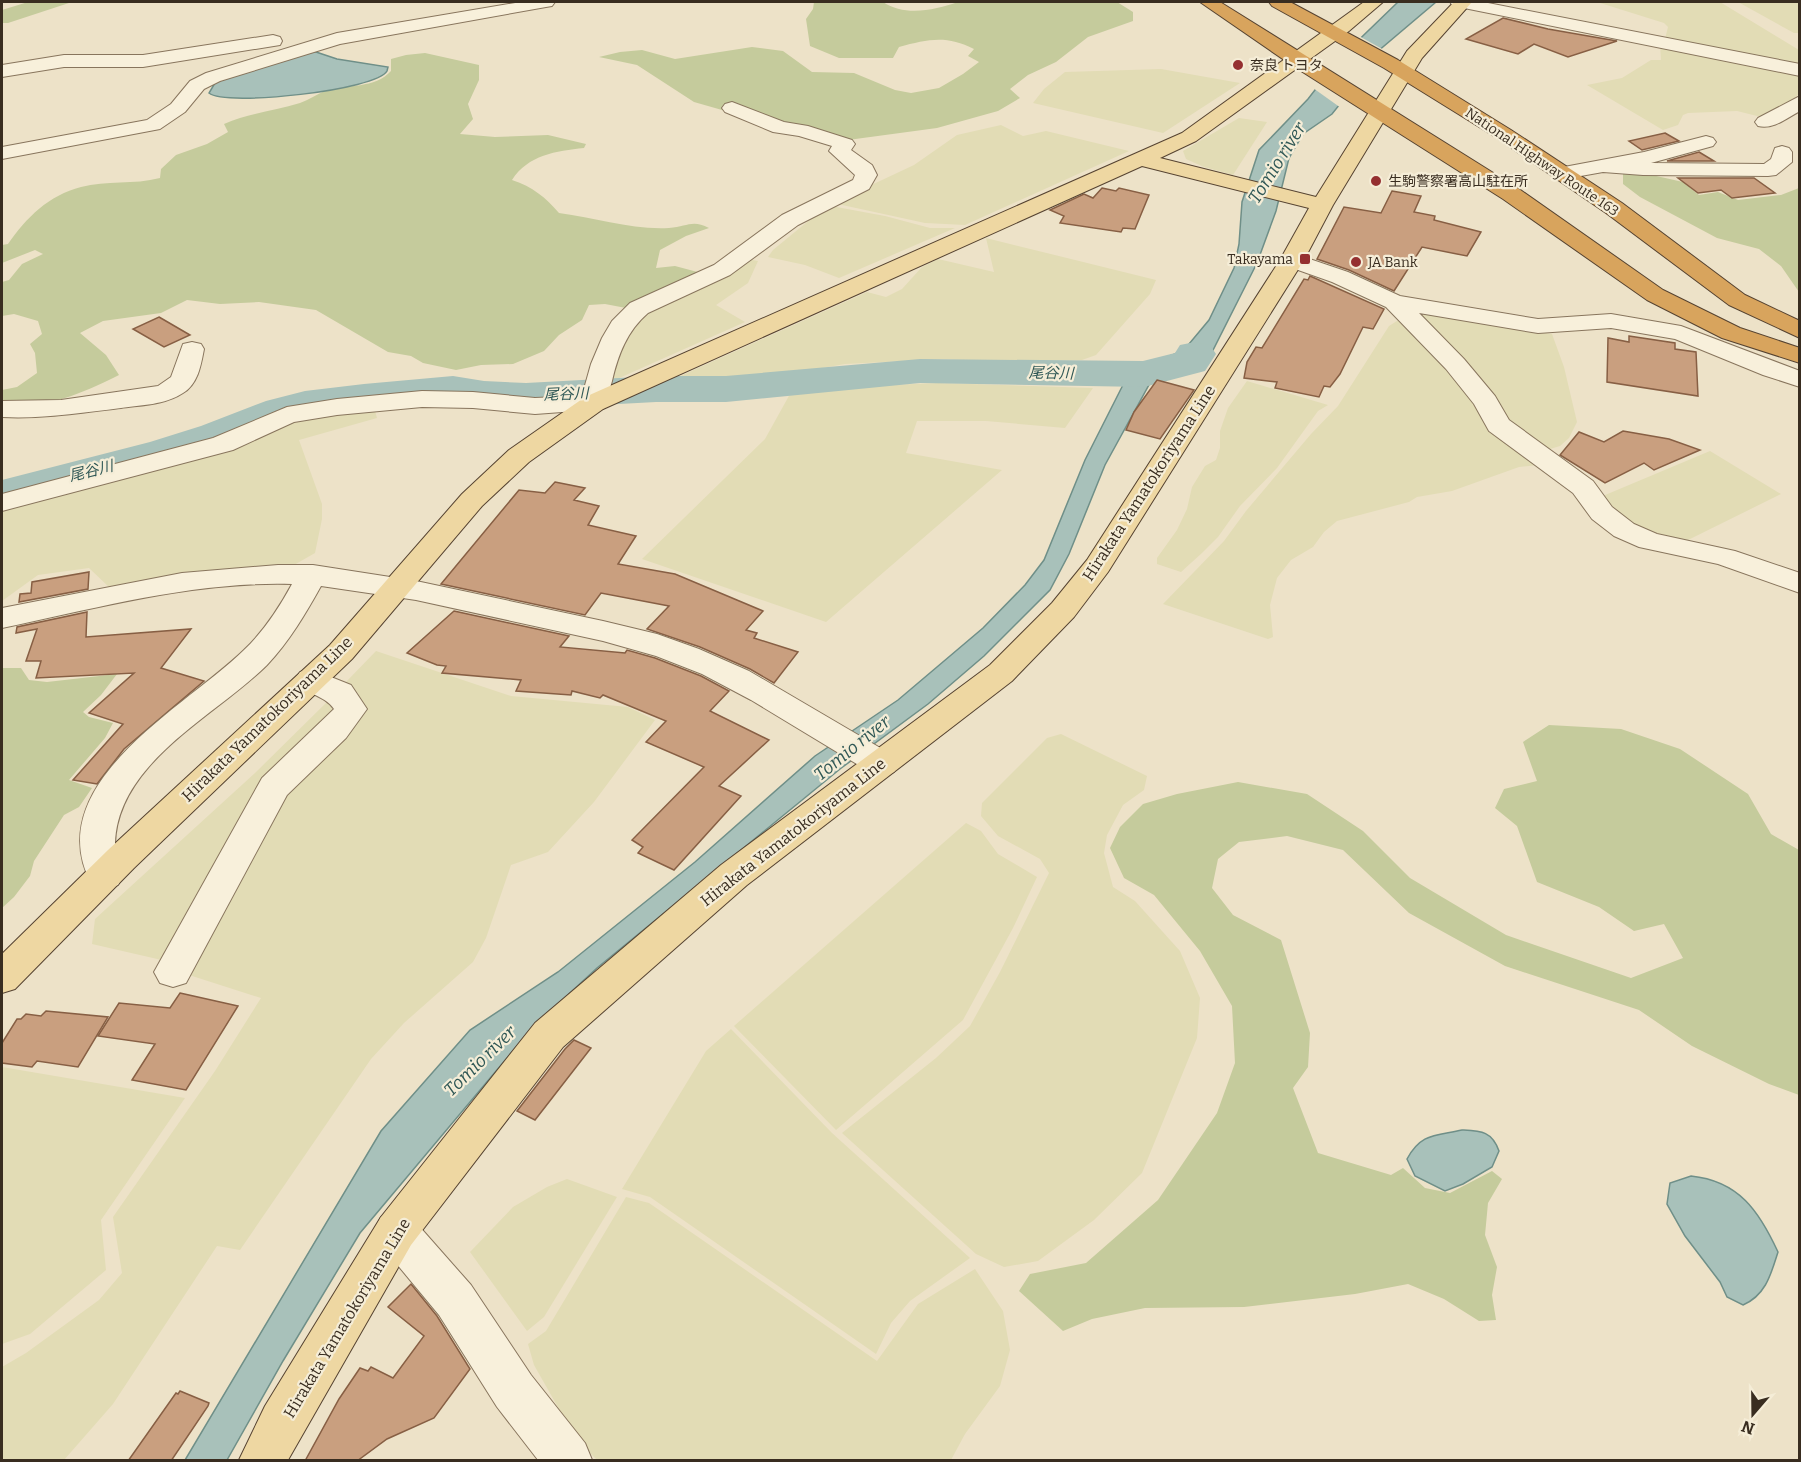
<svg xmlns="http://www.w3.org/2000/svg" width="1801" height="1462" font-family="Bitter,'Noto Sans JP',serif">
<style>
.farmland{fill:#e2dcb5}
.green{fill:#c5cb9c}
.water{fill:#a8c1ba;stroke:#6f8f88;stroke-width:1.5}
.pier{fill:#ede2c8}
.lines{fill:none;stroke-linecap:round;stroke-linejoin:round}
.river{fill:#a8c1ba;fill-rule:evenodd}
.building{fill:#c99f7f;stroke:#875f44;stroke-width:1.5}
.minor-casing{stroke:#88755d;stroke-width:2}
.major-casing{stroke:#564331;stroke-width:2}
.highway-casing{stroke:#564331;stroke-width:2}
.minor{fill:#f8f0db;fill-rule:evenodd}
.major{fill:#eed7a2;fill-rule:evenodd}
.highway{fill:#d8a45d;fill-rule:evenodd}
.poi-dot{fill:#953030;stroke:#f5edd7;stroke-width:2}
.labels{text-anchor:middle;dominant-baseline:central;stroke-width:4.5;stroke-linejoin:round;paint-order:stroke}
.far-poi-label{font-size:14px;fill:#392d20;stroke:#f5edd7;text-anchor:start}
.far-street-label{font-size:14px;fill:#392d20;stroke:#f5edd7}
.far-water-label{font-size:15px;font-style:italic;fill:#305856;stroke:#f5edd7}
.street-label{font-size:16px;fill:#392d20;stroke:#f5edd7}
.water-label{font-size:18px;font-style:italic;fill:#305856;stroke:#f5edd7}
</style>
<rect width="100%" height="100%" fill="#ede2c8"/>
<g class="farmland">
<path d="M1597 2H1720L1799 50V66L1665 39 1668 27 1664 23Z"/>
<path d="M1738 2H1799V33H1794Z"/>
<path d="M1660 44 1800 75 1799 94 1785 106 1761 117 1737 111 1688 113 1683 115 1678 125 1663 130 1587 85 1622 78 1651 60H1661Z"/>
<path d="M1161 69 1240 83 1163 133 1033 103 1044 89 1065 72Z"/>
<path d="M1239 118 1267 122 1233 175 1204 167 1186 159 1183 151Z"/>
<path d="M1001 125 1023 136 1046 131 1129 151 965 225 925 223 833 203 914 165 957 135Z"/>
<path d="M831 206 885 216 930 228H955L839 278 805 265 768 257 773 250 812 218Z"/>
<path d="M986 238 1156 280 1150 294 1096 355 1082 360 978 361 944 359 845 364 771 377 682 380 678 377 867 292 886 297 902 289 922 267 938 259 994 272Z"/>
<path d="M747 259 758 261 748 283 716 305 745 322 608 383V371L637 318Z"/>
<path d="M1423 313 1552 334 1564 367 1577 422 1569 438 1560 446 1540 452 1522 440 1410 314Z"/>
<path d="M1400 319 1539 465 1519 467 1452 491 1417 497 1409 502 1337 521 1324 532 1313 547 1291 560 1277 578 1270 605 1273 637 1268 639 1163 604 1224 541 1246 511 1311 434 1338 406 1389 326Z"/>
<path d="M1247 381 1328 405 1318 411 1277 468 1240 506 1218 537 1202 553 1181 572 1157 564V558L1177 530 1187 509 1192 487 1205 466 1216 460 1220 448V431L1228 408Z"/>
<path d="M938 383 1093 388 1065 428 986 421H917L906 453 1002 470 826 622 642 559 765 439 790 394 842 387Z"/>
<path d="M375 411 377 418 299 440 322 504V519L315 553 287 569 110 588 89 568 38 575 2 601V511L225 451 277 426 323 417Z"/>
<path d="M1710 451 1781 494 1682 543 1638 532 1598 498Z"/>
<path d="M376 651 511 696 628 707 655 720 594 802 548 852 511 865 486 938 473 962 404 1023 371 1059 240 1250 217 1246 113 1404 64 1460H2V1367L26 1353 99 1300 122 1273 113 1217 215 1071 261 998 186 974 274 804 359 711 358 693 345 683Z"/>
<path d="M330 699 338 705 166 961 92 944 95 919 255 773Z"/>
<path d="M1061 734 1147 776 1144 790 1123 805 1107 835 1104 853 1113 887 1135 901 1180 951 1200 998 1197 1038 1142 1173 1094 1220 1038 1261 1004 1267 976 1254 842 1133 936 1058 970 1026 1000 972 1049 873 1040 859 998 836 981 816 982 803 1047 738Z"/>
<path d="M966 823 981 831 998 854 1037 877 1013 928 963 1020 836 1130 734 1026Z"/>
<path d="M731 1029 832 1133 970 1258 910 1301 891 1323 876 1354 650 1197 622 1189 706 1051Z"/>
<path d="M2 1067 185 1098 101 1220 106 1270 30 1334 2 1344Z"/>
<path d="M567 1179 617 1197 544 1317 527 1331 470 1252 513 1207 547 1187Z"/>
<path d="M626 1197 649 1203 877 1361 918 1304 975 1269 1003 1311 1010 1350 1000 1386 965 1434 951 1460H597L576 1439 534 1365 528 1344 546 1331Z"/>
</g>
<g class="green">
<path d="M28 2H72L8 23H2V10Z"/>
<path d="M814 2H883C905 17 935 10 958 2H1117L1133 12V21L1088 37 1056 62 1028 75 1010 89 1020 98 998 111 937 128 848 140 784 126 758 113 722 110 694 102 637 65 599 57 620 52 642 50 675 59 752 47 783 51 812 72 854 73 895 90 911 93 939 88 963 74 979 62 968 56 974 49C947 35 928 39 899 47L893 58H839L810 46 806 19 813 9Z"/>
<path d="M425 53 479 65V80L468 104 473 119 460 134 495 137 548 135 586 144 584 148C556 151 528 155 512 180 533 187 545 197 559 213 596 218 632 230 669 228 687 227 692 219 709 228L686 236 660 250 656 268 675 266 705 274 626 308 605 304 589 305 582 320 559 335 544 351 513 364 481 365 456 370 423 363 411 356 388 352 316 310 259 302 220 304 187 300 161 313 103 321 80 333 106 355 119 375C86 392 39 412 2 405V390L17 387 37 373 35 353 30 344 42 334 38 321 14 314 2 316V282L9 280 22 264 43 254 35 250 2 263V245L8 244C26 218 49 195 81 187 106 180 134 185 160 178L161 169 176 155 207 144 228 132 224 124C249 113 274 111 300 103 309 100 317 94 325 91 347 84 375 89 391 71V59L406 55Z"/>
<path d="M1643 173 1683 182 1699 195 1718 192 1738 200 1781 195 1799 188V292L1781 266 1759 249 1717 238 1640 197 1623 184V174Z"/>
<path d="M2 668H21L29 680 47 682 117 674 101 695 83 712 89 717 113 723 105 738 69 780 92 788 79 807 64 815 34 861 30 876 14 897 2 908Z"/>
<path d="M1549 725 1621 729 1680 749 1748 794 1771 834 1799 850V1095L1769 1084 1692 1046 1639 1010 1505 966 1409 913 1343 850 1287 836 1239 842 1218 859 1212 888 1233 915 1281 940 1310 1033 1308 1067 1293 1088 1318 1153 1391 1175 1403 1168 1425 1188 1450 1193 1492 1171 1502 1179 1488 1203 1485 1235 1497 1267 1492 1295 1496 1320 1479 1321 1444 1299 1408 1284 1355 1294 1244 1307 1145 1308 1092 1319 1063 1331 1019 1291 1030 1274 1086 1263 1158 1200 1217 1113 1235 1063 1232 1006 1200 951 1154 895 1124 878 1110 848 1120 827 1143 804 1177 794 1238 782 1307 794 1363 831 1410 878 1506 935 1631 978 1683 958 1664 924 1634 931 1599 907 1537 882 1517 826 1495 808 1504 789 1537 781 1523 742Z"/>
</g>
<g class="water">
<path d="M1398 2H1436L1377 52 1360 79 1332 114 1303 134 1289 158 1276 211 1257 263 1207 362 1155 374 1105 465 1069 554 1050 590 984 656 928 704 840 769 597 968 533 1027 360 1233 283 1361 227 1460H185L381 1131 470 1030 558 972 695 862 815 756 898 700 983 628 1025 585 1044 560 1085 460 1131 369 1175 354 1189 344 1209 320 1234 268 1239 244 1242 202 1259 150 1308 99 1339 59Z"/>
<path d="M307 49 337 59 388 67 387 71C377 90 226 107 209 93L215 83 213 80Z"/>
<path d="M1462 1130C1481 1131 1492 1131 1499 1151L1492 1167 1463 1184 1445 1191 1415 1176 1407 1159C1421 1133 1435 1136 1462 1130Z"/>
<path d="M1691 1176C1739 1181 1759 1211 1778 1252 1771 1274 1766 1295 1743 1305L1727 1297 1720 1282 1685 1236 1667 1204 1670 1183Z"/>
</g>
<path class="pier" d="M1359 36 1384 50 1341 108 1313 88 1337 57Z"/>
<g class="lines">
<path class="river" d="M1195 342 1210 345 1216 354 1205 371 1144 387 920 383 726 402H656L526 409 484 407 453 402 364 410 296 419 233 444 182 460 2 508V480L150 442 201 426 266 401 305 391 364 384 453 376 484 381 526 383 656 376H726L920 359 1143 361 1175 353 1180 345Z"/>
</g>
<g class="building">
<path d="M1503 18 1548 29 1617 41 1568 57 1534 44 1518 54 1466 39Z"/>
<path d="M1665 133 1679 141 1642 150 1629 141Z"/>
<path d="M1699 152 1714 161H1667Z"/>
<path d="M1678 178H1754L1775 193 1732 198 1721 190 1698 193Z"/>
<path d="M1102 188 1116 191 1119 188 1149 195 1135 229 1123 228 1121 232 1060 223 1064 216 1050 210 1084 194 1093 198Z"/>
<path d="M1392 191 1421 196 1414 212 1435 216 1434 220 1481 232 1467 256 1422 247 1394 291 1349 270 1317 259 1344 207 1381 213Z"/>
<path d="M1310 276 1384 309 1373 329 1363 327 1340 374 1330 387 1324 386 1319 397 1275 388 1277 382 1244 378 1247 362 1256 347 1262 348 1304 279 1308 280Z"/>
<path d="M159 317 190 335 164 347 133 329Z"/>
<path d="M1629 336 1675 343V349L1696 352 1698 396 1607 382 1608 338 1629 342Z"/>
<path d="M1157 380 1194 390 1160 439 1126 430 1134 412Z"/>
<path d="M1623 431 1669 439 1700 450 1654 470 1644 463 1605 483 1560 455 1579 432 1604 442Z"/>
<path d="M555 482 585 488 574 500 599 506 588 525 636 536 618 564 675 574 763 611 746 630 757 633 754 638 798 652 774 683 750 669 700 647 647 629 669 606 601 593 585 615 441 584 519 490 545 493Z"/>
<path d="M89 572 88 589 19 602 20 594 31 593 32 582Z"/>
<path d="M454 611 569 636 560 647 625 653 627 650 655 658 701 676 729 691 710 711 769 740 719 786 741 796 674 870 638 853 643 847 632 840 704 767 646 742 666 721 603 695 600 698 572 691 571 695 516 691 521 680 442 673 446 666 437 665 407 653Z"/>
<path d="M87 612 86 637 191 629 161 668 204 681 124 749 97 784 73 780 123 724 89 713 134 673 36 678 41 661H26L37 629 16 633 17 627Z"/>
<path d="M180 993 238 1006 186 1090 132 1080 155 1044 98 1036 119 1003 170 1008Z"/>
<path d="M46 1011 108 1017 78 1067 37 1061 32 1067 2 1063V1043L17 1019H21L26 1014 41 1016Z"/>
<path d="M574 1040 591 1048 535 1120 517 1111 565 1049Z"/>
<path d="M411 1284 437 1316 470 1369 434 1418 387 1439 357 1461H305L339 1399 360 1368 368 1371 371 1367 393 1378 424 1336 388 1307Z"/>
<path d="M180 1391 209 1403 208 1406 171 1461H128L176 1393 178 1394Z"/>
</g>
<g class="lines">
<g class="minor-casing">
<g id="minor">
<path d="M521 2H555L552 6 546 7 340 44 220 81 204 89 185 112 160 129 2 159V147L147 120 171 104 190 81 206 73 337 33Z"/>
<path d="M1450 2H1483L1800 64V76L1459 7 1453 6Z"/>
<path d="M273 35 280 37 282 41 280 45 143 67H64L2 77V65L64 55H143Z"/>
<path d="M1800 96V111C1787 118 1773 130 1758 126L1755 122 1758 118Z"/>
<path d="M732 102 784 122 808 126 852 140 855 144 851 150 872 165 877 175 869 189 798 225 730 275 648 313C627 331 618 355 612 381 609 390 609 400 603 409L535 414 473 408 422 407 337 415 294 422 233 450 2 511V494L213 438 287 407 337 399 422 391 473 392 535 398 582 396 591 364 602 338 612 321 630 303 714 265 782 215 853 180 855 175 829 151 832 146 799 136 773 132 725 112 722 108 725 104Z"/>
<path d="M1706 136 1713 138 1716 142 1713 146 1651 163 1764 164 1771 159 1775 148 1782 146 1789 148 1792 152V162L1776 175 1768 176 1643 175 1603 172 1564 179 1556 178 1553 173 1556 168 1564 167 1644 152Z"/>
<path d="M1292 253 1348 272 1400 296 1538 319 1611 314 1681 326 1800 371V387L1763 375 1675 339 1611 328 1538 333 1419 313 1464 359 1495 396 1509 420 1593 481 1612 507 1634 524 1657 534 1735 551 1800 573V593L1718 564 1639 547 1614 536 1592 519 1573 493 1489 431 1474 404 1446 369 1386 307 1332 282 1284 265 1280 260 1284 255Z"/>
<path d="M192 342 201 344 204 349C201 365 198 384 183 393 165 405 141 405 121 408 81 413 42 419 2 417V401L61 400 158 386 171 377 183 344Z"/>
<path d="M278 565H313L416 581 603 621 657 634 699 649 749 671 894 756 899 764 894 772 882 776 870 772 751 700 702 674 656 656 603 641 416 600 321 586C306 613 289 642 267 665 216 716 117 762 115 844 114 854 120 865 123 875L118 885 105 889 92 885C37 784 186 707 244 650 264 631 279 608 292 584 195 581 97 608 2 628V608L182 573Z"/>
<path d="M311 669 351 685 367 709 346 738 287 795 186 983 173 987 160 983 154 972 262 778 334 709C324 694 304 695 295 680L300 672Z"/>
<path d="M396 1211 411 1217 471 1285 531 1375 585 1443 592 1460H538L497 1407 439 1315 381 1245 374 1231 381 1217Z"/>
</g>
</g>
<g class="major-casing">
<path id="major" d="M1364 2H1383L1349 31 1196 141 1160 158 1316 197 1407 51 1454 2H1472L1422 58 1333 205 1304 260 1108 572 1074 617 1012 681 747 885 563 1047 411 1245 288 1460H239L265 1406 381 1217 535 1023 721 865 990 665 1052 603 1087 560 1280 260 1309 208 1142 166 603 409 529 462 482 506 352 659 134 868 15 989 2 993V954L108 850 330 645 462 494 509 450 585 397 1182 133Z"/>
</g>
<g class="highway-casing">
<g id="highway">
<path d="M1200 2H1220L1519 189 1663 290 1740 328 1800 348V363L1722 338 1647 300 1503 199 1290 64Z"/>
<path d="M1269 2H1290L1398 60 1511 130 1622 203 1745 295 1800 321V338L1729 305 1606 213 1497 138 1384 68 1272 6Z"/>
</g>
</g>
<use href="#minor" class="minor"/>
<use href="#major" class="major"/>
<use href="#highway" class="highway"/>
</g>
<g class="poi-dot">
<circle cx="1238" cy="65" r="6"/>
<circle cx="1376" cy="181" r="6"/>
<rect x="1299" y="253" width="12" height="12" rx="3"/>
<circle cx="1356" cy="262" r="6"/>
</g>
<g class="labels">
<g class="far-poi-label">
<text x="1250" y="65">奈良 トヨタ</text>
<text x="1388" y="181">生駒警察署高山駐在所</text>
<text x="1293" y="259" text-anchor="end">Takayama</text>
<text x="1368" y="262">JA Bank</text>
</g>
<g class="far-street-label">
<text transform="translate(1542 162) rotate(34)">National Highway Route 163</text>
</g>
<g class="far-water-label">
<text transform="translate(1051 373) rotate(1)">尾谷川</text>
<text transform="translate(566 394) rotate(-2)">尾谷川</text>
<text transform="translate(91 471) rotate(-14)">尾谷川</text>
</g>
<g class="street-label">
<text transform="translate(1149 483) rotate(-57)">Hirakata Yamatokoriyama Line</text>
<text transform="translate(267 719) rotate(-44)">Hirakata Yamatokoriyama Line</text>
<text transform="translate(793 832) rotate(-38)">Hirakata Yamatokoriyama Line</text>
<text transform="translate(347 1318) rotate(-59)">Hirakata Yamatokoriyama Line</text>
</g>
<g class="water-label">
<text transform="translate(1277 163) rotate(-58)">Tomio river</text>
<text transform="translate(852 748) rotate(-39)">Tomio river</text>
<text transform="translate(480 1061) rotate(-44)">Tomio river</text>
</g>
</g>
<rect width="1801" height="1462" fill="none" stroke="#392d20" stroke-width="6"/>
<g transform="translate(1753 1414) rotate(200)" stroke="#f5edd7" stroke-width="4.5" paint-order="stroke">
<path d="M0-4.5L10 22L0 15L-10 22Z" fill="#392d20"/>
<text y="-9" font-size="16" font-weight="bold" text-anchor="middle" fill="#392d20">N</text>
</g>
</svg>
